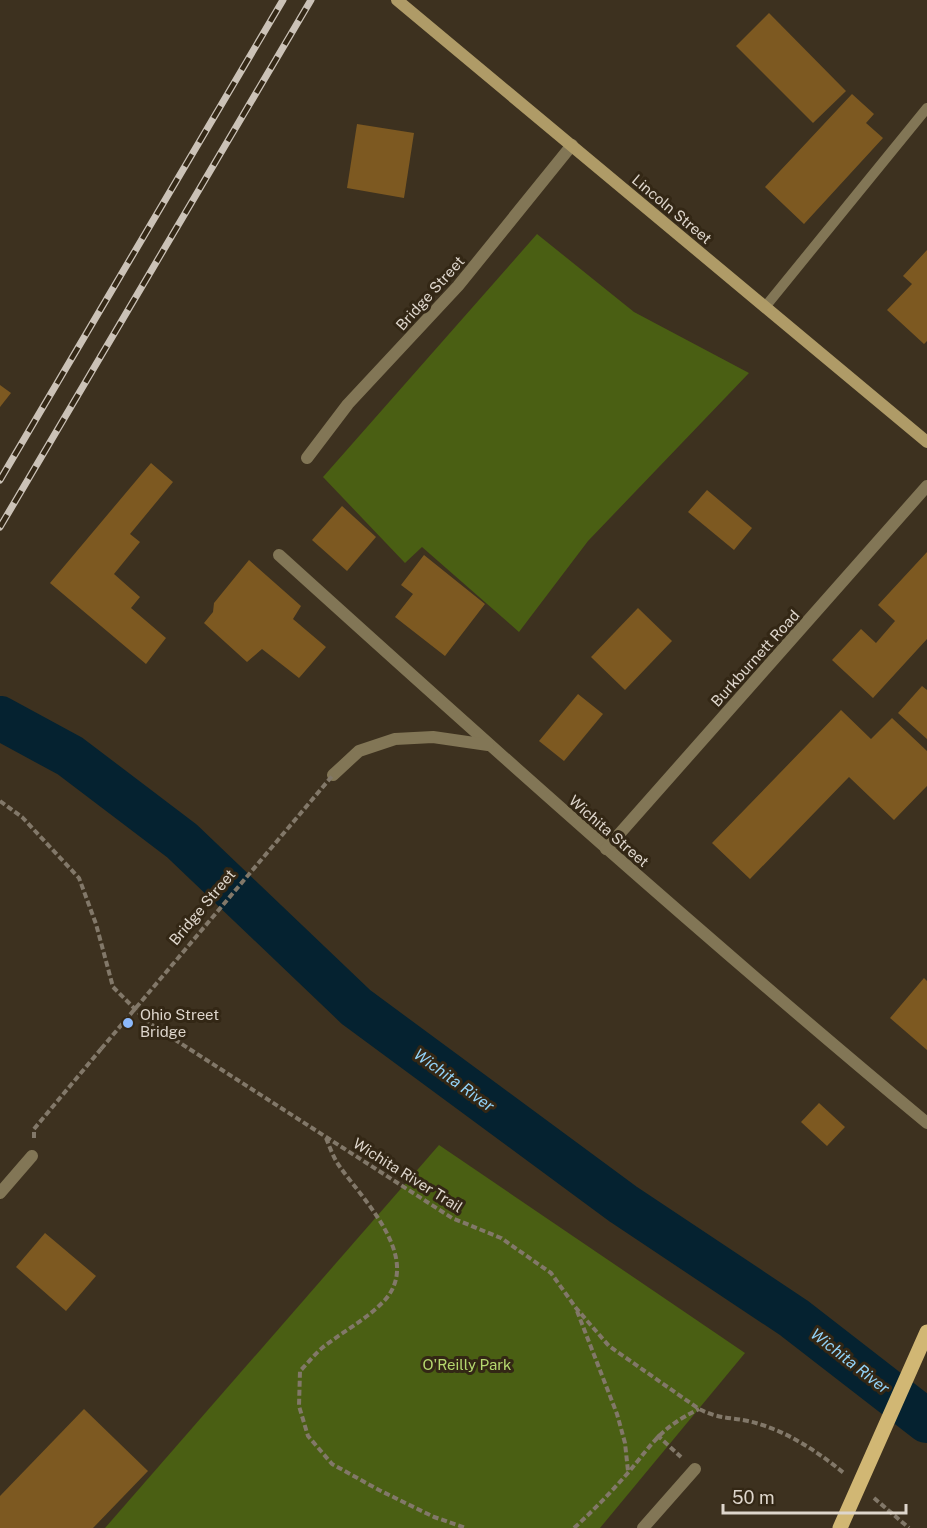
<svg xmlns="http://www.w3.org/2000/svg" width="927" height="1528" font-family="'Public Sans',sans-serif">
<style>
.green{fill:#4a5f13}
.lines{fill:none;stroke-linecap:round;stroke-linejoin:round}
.river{stroke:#052230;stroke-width:44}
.building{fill:#7d5921}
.path{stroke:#827869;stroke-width:4;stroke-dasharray:6 3;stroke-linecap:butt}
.lane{stroke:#827656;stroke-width:10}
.street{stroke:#827656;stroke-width:12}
.secondary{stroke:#af9b67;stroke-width:12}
.rail-casing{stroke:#cbc2b7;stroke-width:7}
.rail{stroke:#332715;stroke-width:4.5;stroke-dasharray:14;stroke-linecap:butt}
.path-bridge{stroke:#827869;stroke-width:4;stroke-dasharray:6 3;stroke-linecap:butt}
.primary-bridge{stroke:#d1b774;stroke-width:15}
.poi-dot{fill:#8cb9fc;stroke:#332715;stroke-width:2}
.labels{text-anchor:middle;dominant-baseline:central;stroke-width:6;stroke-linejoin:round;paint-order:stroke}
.street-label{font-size:15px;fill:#ded6cc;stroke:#332715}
.poi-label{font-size:15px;fill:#ded6cc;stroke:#332715;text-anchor:start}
.park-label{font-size:15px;fill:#b5d76e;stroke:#332715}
.water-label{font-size:16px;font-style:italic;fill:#92d2f7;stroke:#332715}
</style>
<rect width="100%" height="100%" fill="#3d311f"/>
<g class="green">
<path d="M537 234 634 312 749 373 588 541 519 632 422 547 405 563 323 477Z"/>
<path d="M439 1145 745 1353 600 1528H105Z"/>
</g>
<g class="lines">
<path class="river" d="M0 718 70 756 182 841 356 1007 623 1204 794 1318 927 1421"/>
</g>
<g class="building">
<path d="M769 13 846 91 813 123 736 46Z"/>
<path d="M852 94 874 114 866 123 883 138 804 224 765 187Z"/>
<path d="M357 124 414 133 404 198 347 188Z"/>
<path d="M927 250V341L924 344 887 310 912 284 903 276Z"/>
<path d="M0 385 11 393 0 407Z"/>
<path d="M151 463 173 482 130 534 140 542 114 574 140 597 131 608 166 638 146 664 50 583Z"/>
<path d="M707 490 752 528 734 550 688 512Z"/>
<path d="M342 506 376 537 347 571 312 540Z"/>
<path d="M927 552V639L873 698 832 660 861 629 876 643 895 621 878 605Z"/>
<path d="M424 555 485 604 445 656 395 617 413 594 401 585Z"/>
<path d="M249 560 301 606 293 619 326 647 299 678 262 649 247 662 204 623 213 612 214 603Z"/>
<path d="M638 608 672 641 625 690 591 657Z"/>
<path d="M922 686 927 690V739L898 713Z"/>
<path d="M578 694 603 714 564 761 539 741Z"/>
<path d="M841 710 871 739 892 718 927 751V786L894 820 849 777 750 879 712 843Z"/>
<path d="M924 978 927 981V1050L890 1018Z"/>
<path d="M819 1103 845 1127 827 1146 801 1122Z"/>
<path d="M45 1233 96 1276 66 1311 16 1267Z"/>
<path d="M84 1409 148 1471 93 1528H0V1496Z"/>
</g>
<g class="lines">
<g class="path">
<path d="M0 801 22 817 79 878 96 924 113 987 149 1023 452 1218 501 1238 551 1273 576 1308 609 1346 699 1409C719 1419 728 1417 748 1421 784 1429 817 1451 845 1474"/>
<path d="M34 1138V1129L101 1049"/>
<path d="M326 1138C330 1148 334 1159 340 1167 365 1202 425 1261 382 1303 364 1321 342 1332 322 1348 314 1355 307 1364 300 1371L299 1406 308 1436 332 1464 379 1490 434 1517 466 1528"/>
<path d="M577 1311 617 1414 625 1443 628 1471"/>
<path d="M657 1435 681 1457"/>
<path d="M874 1498 909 1528"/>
<path d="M574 1528C593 1511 610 1493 627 1474 654 1442 660 1428 699 1409"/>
</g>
<path class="lane" d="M765 307 927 108"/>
<g class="street">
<path d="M307 458 348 404 458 286 572 145"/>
<path d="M279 555C492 748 706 939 927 1123"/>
<path d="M333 775 359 751 395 739 433 737 488 745"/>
<path d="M606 849 927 486"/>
<path d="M0 1193 32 1156"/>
<path d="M643 1528 695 1469"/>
</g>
<path class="secondary" d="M397 0 927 442"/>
<g class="rail-casing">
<g id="rail">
<path d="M0 480 283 0"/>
<path d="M0 527 311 0"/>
</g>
</g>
<use href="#rail" class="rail"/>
<path class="path-bridge" d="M101 1049 333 775"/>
<path class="primary-bridge" d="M840 1528 927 1332"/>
</g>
<circle class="poi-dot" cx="128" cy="1023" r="6"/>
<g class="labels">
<g class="street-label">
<text transform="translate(672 209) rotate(40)">Lincoln Street</text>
<text transform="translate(430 293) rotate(-48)">Bridge Street</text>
<text transform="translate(755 658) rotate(-48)">Burkburnett Road</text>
<text transform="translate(609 831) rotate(41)">Wichita Street</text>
<text transform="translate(202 907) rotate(-50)">Bridge Street</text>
<text transform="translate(408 1175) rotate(32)">Wichita River Trail</text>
</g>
<g class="poi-label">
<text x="140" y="1014">Ohio Street<tspan x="140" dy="17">Bridge</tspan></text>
</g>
<g class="park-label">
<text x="467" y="1364">O'Reilly Park</text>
</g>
<g class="water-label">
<text transform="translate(454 1080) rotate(36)">Wichita River</text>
<text transform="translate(850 1361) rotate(38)">Wichita River</text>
</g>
</g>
<path d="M723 1504v9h183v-9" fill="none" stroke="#ded6cc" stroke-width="3"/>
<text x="732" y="1504" font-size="18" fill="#ded6cc" stroke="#332715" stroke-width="4.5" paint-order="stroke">50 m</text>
</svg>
